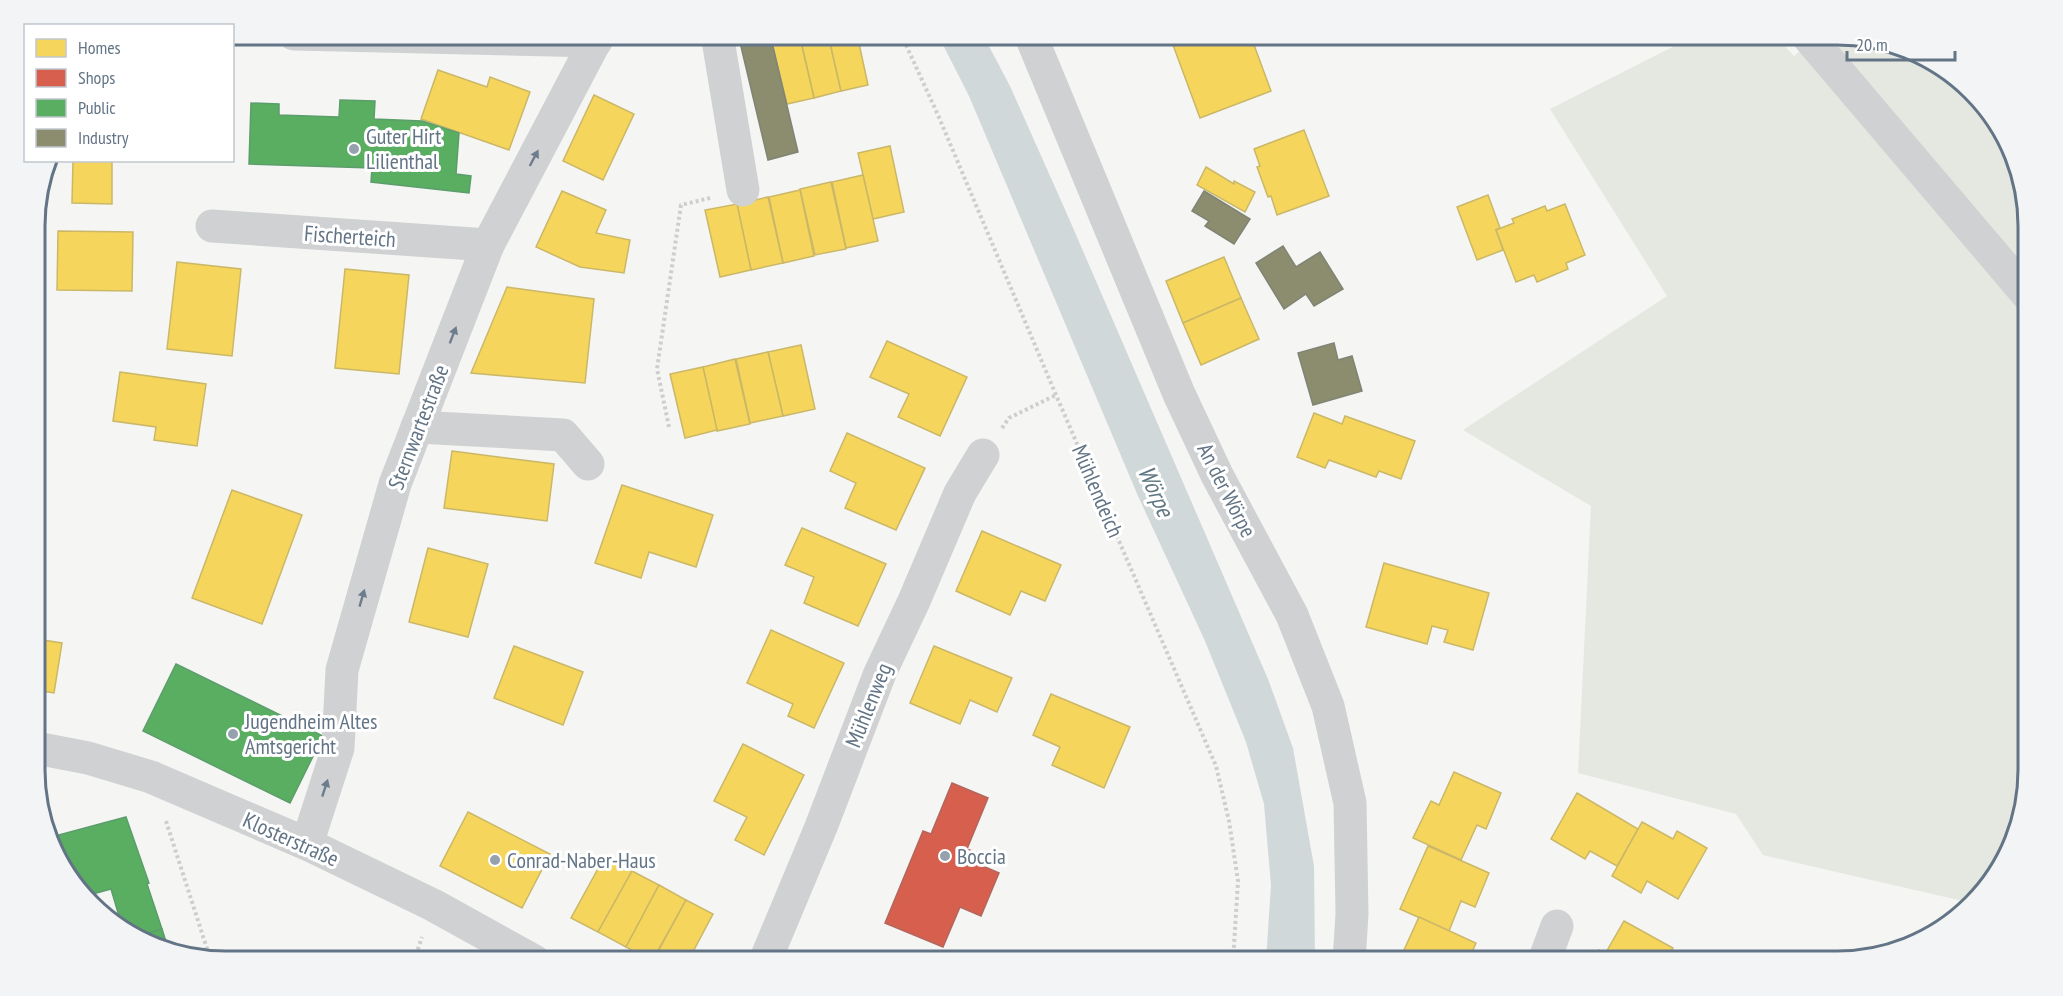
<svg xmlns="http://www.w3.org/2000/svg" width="2063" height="996" font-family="'PT Sans Narrow',sans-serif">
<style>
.green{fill:#e4e8e1}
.water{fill:#d1d8da}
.homes{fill:#f6d55c;stroke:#cab868;stroke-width:1.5}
.shops{fill:#d6604d;stroke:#b3665e;stroke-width:1.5}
.public{fill:#5aae61;stroke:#5c9d6c;stroke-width:1.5}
.industry{fill:#8c8c6e;stroke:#7f8575;stroke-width:1.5}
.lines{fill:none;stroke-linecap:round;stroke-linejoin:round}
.path{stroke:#cecece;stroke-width:4;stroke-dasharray:3 3;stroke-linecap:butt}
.minor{stroke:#d0d1d2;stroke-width:33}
.oneway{fill:#6d7d8d}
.poi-dot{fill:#95a1ac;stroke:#fff;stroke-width:2}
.labels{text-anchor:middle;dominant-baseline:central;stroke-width:6;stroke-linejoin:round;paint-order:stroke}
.poi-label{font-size:22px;fill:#627485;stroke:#fff;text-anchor:start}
.street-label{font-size:22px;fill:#627485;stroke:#fff}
.water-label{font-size:24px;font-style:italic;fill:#5e7782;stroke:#fff}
.rim{fill:none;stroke:#627485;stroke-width:3}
</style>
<rect width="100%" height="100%" fill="#f5f5f3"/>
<path class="green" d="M1821 34 1837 35 1921 54 1996 119 2027 202 2028 770 2009 854 1967 902 1763 855 1736 814 1578 773 1591 506 1463 430 1667 296 1550 109 1696 35H1774L1794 56Z"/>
<path class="water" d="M938 35H983L1010 86 1067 214 1268 679 1293 748 1314 866 1315 961H1266L1271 885 1264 804 1246 742 1205 641 1138 496 969 96Z"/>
<g class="homes">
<path d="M812 34H828L841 91 814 98 800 37Z"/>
<path d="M828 34H857L868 85 841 91Z"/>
<path d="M1201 34H1250L1271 91 1200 118 1173 45Z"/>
<path d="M1474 34H1498L1477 42Z"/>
<path d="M800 38 814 98 787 104 772 44Z"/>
<path d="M438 70 487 87 490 77 530 92 509 150 421 119Z"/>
<path d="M594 95 634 114 603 180 563 161Z"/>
<path d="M1304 130 1329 196 1277 215 1271 196 1268 197 1257 167 1260 166 1254 149Z"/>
<path d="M890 146 904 212 873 219 858 153Z"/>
<path d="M73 160H112V204L72 203Z"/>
<path d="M1206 167 1234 184V181L1255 192 1245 212 1197 185Z"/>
<path d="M863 175 878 241 846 248 832 182Z"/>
<path d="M831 182 846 249 815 255 800 189Z"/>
<path d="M800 190 814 256 783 263 769 197Z"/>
<path d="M562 191 606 210 596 233 630 240 624 273 580 267 536 247Z"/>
<path d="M1488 195 1500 228 1496 230 1503 250 1477 260 1457 207Z"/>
<path d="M768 197 783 263 751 270 737 204Z"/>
<path d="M737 204 751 270 720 277 705 210Z"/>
<path d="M1565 204 1585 255 1566 263 1568 269 1537 282 1534 275 1516 282 1496 230 1514 223 1512 219 1545 206 1547 211Z"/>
<path d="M58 231 133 232 132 291 57 290Z"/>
<path d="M1224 257 1241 298 1183 323 1166 281Z"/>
<path d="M177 262 241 269 232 356 167 349Z"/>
<path d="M345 269 409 275 399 374 335 368Z"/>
<path d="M507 287 594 299 585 383 471 373Z"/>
<path d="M1241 298 1259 339 1201 365 1183 323Z"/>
<path d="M887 341 967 377 940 436 898 417 909 394 870 377Z"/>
<path d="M801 345 815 409 783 416 768 352Z"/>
<path d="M768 352 783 416 750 423 736 359Z"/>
<path d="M735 359 750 424 717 431 703 367Z"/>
<path d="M703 367 717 430 685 438 670 374Z"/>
<path d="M120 372 206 384 197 446 154 440 156 427 113 421Z"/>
<path d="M1314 413 1342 424 1345 416 1415 441 1401 479 1379 471 1376 477 1329 460 1325 468 1297 457Z"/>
<path d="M847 433 925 468 896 530 845 508 856 483 830 471Z"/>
<path d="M452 451 554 464 547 521 444 508Z"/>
<path d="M622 485 713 515 696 567 649 552 641 578 595 563Z"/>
<path d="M232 490 302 515 262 624 192 598Z"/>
<path d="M802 528 886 564 858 626 804 603 814 577 785 565Z"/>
<path d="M982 531 1061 565 1045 601 1021 591 1010 615 956 591Z"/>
<path d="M428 548 488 564 468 637 409 622Z"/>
<path d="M1384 563 1489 593 1473 650 1444 642 1448 630 1432 626 1427 644 1366 627Z"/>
<path d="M771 630 844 663 814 728 788 716 793 704 747 683Z"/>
<path d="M36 639 62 643 54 693 36 690Z"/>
<path d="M514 646 583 672 563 725 494 698Z"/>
<path d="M934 646 1012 678 997 712 970 700 960 724 910 703Z"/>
<path d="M1051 694 1130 727 1104 788 1052 765 1060 747 1033 735Z"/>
<path d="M743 744 804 775 764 855 735 840 747 817 714 801Z"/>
<path d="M1454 772 1501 793 1486 829 1477 825 1461 860 1413 838 1431 801 1439 805Z"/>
<path d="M1577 793 1638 829 1617 866 1590 851 1585 859 1551 839Z"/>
<path d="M468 812 550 854 522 908 440 866Z"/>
<path d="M1642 822 1673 839 1677 831 1707 848 1678 899 1647 881 1641 893 1612 876Z"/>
<path d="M1428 846 1489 873 1475 907 1461 901 1449 931 1400 909Z"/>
<path d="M605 856 632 871 598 932 571 918Z"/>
<path d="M632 871 659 885 626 947 598 932Z"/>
<path d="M659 885 686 900 652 961 626 947Z"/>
<path d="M686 900 713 914 688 961H653Z"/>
<path d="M1419 917 1476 943 1468 961H1399Z"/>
<path d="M1624 921 1673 948 1665 961H1592L1599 950 1605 954Z"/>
</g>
<path class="shops" d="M952 783 988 798 967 849 982 855 978 864 999 873 981 916 960 907 943 947 885 923 923 831 931 834Z"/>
<g class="public">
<path d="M340 100 375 101 374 119 422 121 459 133 456 174 471 176 469 193 371 182 372 168 249 164 251 103 279 104V115L339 117Z"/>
<path d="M176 664 323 736 290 803 143 731Z"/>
<path d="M126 817 149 883 147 884 162 929 136 937 122 926 111 889 86 896 74 886 55 836Z"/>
<path d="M162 929 168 948 142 942 136 937Z"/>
</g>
<g class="industry">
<path d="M738 34H770L798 152 768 160Z"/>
<path d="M1204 191 1250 219 1234 244 1205 226 1209 221 1192 211Z"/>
<path d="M1283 246 1296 267 1320 252 1343 289 1314 306 1306 294 1284 309 1256 263Z"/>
<path d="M1334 343 1338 360 1352 356 1362 391 1313 405 1298 353Z"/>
</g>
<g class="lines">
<g class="path">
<path d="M901 34 938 115 1056 395 1216 766 1229 821 1238 881 1233 961"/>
<path d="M669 427 657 369 681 205 710 198"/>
<path d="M1002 428 1009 418 1056 395"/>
<path d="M166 821 210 958"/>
<path d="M414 961 422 937"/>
</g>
<g class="minor">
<path d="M294 34 596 41"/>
<path d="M717 34 743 190"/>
<path d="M1030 34 1179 394 1217 475 1292 615 1328 706 1350 803 1352 914 1349 961"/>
<path d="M1806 34 2027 294"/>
<path d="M212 226 488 245"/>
<path d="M417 427 563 435 588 464"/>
<path d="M36 748 88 758 151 777 307 844 433 905 534 961"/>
<path d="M307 844 338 748 342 670 395 484 488 245 599 34"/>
<path d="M765 961 821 827 880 673 914 601 960 493 983 455"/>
<path d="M1544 961 1557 926"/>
</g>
</g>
<defs><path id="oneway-solid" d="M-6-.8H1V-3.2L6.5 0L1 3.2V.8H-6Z" transform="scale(1.5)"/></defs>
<g class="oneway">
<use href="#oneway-solid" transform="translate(534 158) rotate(-62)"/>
<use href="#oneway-solid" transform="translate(453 335) rotate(-69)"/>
<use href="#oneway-solid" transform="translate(362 598) rotate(-74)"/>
<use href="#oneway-solid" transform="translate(325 788) rotate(-72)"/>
</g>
<g class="poi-dot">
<circle cx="354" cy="149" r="6"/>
<circle cx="233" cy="734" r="6"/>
<circle cx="945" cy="856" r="6"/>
<circle cx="495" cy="860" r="6"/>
</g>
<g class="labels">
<g class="poi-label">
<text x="366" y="136">Guter Hirt<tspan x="366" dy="25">Lilienthal</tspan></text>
<text x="245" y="721">Jugendheim Altes<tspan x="245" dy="25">Amtsgericht</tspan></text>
<text x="957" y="856">Boccia</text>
<text x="507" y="860">Conrad-Naber-Haus</text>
</g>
<g class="street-label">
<text transform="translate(350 236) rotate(4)">Fischerteich</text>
<text transform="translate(418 427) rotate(-69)">Sternwartestraße</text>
<text transform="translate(1227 490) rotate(63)">An der Wörpe</text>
<text transform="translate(1098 491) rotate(67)">Mühlendeich</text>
<text transform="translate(868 705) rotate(-68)">Mühlenweg</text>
<text transform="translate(291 839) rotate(24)">Klosterstraße</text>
</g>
<g class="water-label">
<text transform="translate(1156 491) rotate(66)">Wörpe</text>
</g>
</g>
<path d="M0 0H2063V996H0ZM226 45H1837A181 181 0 0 1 2018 226V770A181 181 0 0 1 1837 951H226A181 181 0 0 1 45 770V226A181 181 0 0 1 226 45Z" fill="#f2f4f5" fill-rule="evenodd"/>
<path class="rim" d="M226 45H1837A181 181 0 0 1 2018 226V770A181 181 0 0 1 1837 951H226A181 181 0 0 1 45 770V226A181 181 0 0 1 226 45Z"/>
<rect x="24" y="24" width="210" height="138" fill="#ffffff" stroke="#c0c7ce" stroke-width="1.5"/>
<rect x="36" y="39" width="30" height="18" fill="#f6d55c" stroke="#c0c7ce" stroke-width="1.5"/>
<text x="78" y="54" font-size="18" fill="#627485">Homes</text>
<rect x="36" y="69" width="30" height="18" fill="#d6604d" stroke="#c0c7ce" stroke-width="1.5"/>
<text x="78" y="84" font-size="18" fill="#627485">Shops</text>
<rect x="36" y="99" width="30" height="18" fill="#5aae61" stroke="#c0c7ce" stroke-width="1.5"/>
<text x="78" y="114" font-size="18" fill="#627485">Public</text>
<rect x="36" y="129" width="30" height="18" fill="#8c8c6e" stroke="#c0c7ce" stroke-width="1.5"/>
<text x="78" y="144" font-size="18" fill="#627485">Industry</text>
<path d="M1847 51v9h108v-9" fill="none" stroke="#627485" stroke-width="3"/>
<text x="1856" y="51" font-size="18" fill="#627485" stroke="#ffffff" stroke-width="4.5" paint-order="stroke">20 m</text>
</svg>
